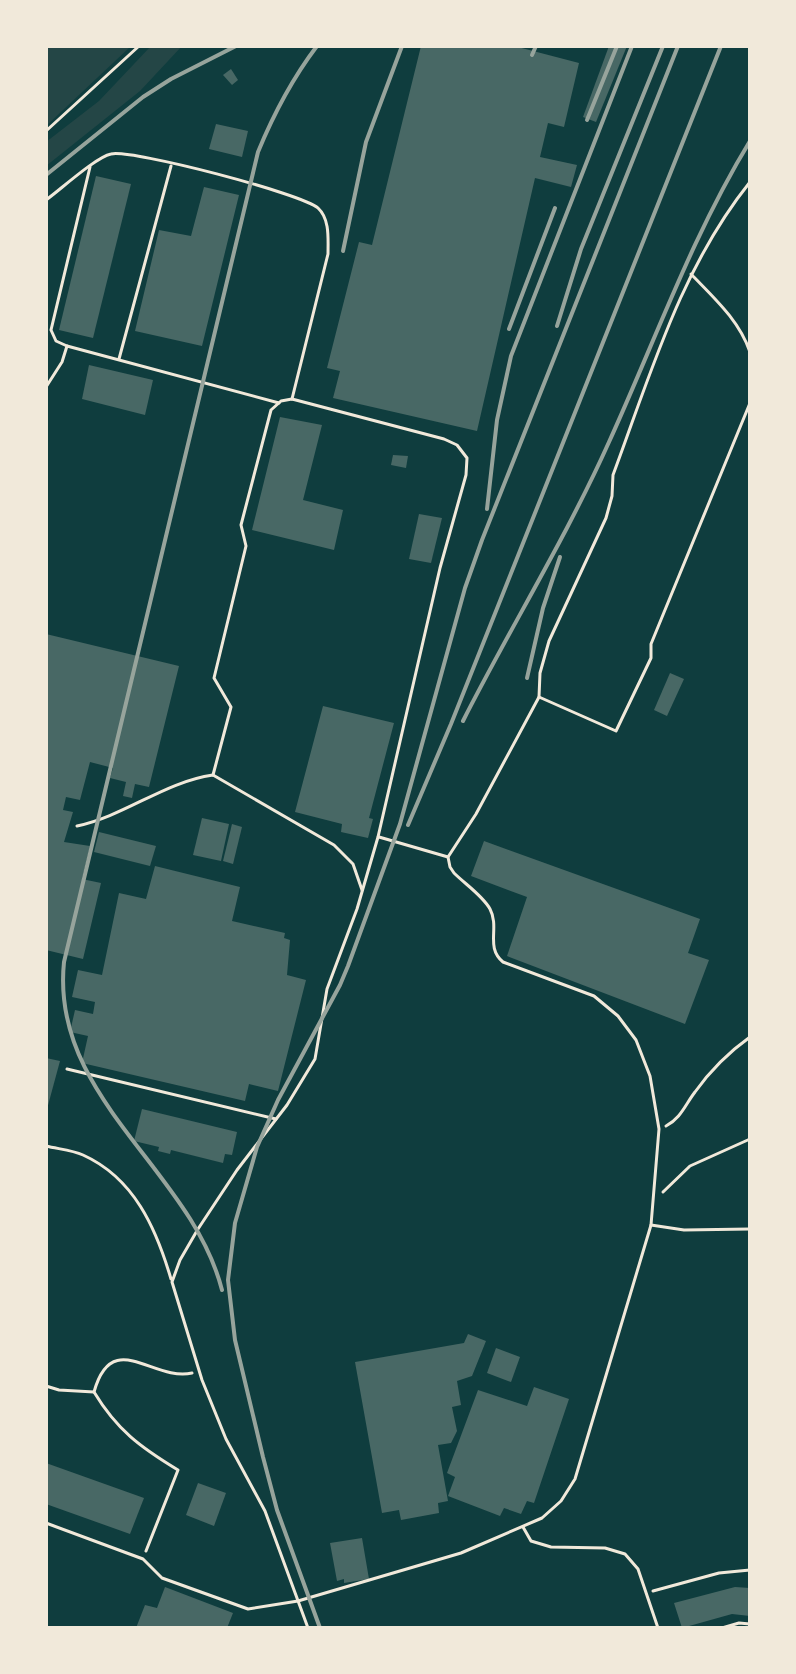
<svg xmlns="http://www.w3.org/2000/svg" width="796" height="1674" font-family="Ubuntu,sans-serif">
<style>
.green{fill:#244646}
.building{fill:#486865}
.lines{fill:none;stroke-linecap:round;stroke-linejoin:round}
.path{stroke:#f1e9da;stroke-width:3}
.service{stroke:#f1e9da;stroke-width:3}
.rail{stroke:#97a49c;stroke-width:4}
</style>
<rect width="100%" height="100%" fill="#0f3d3e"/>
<g class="green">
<path d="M46 46H131L46 126Z"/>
<path d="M151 46H182L140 91 46 166V142L99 101Z"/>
</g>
<g class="building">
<path d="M421 46H514L579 63 564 127 548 123 540 157 577 165 571 187 535 178 477 431 333 398 340 371 327 368 359 242 372 245Z"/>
<path d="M609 46H627L596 122 583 117Z"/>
<path d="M231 69 238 80 232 85 223 75Z"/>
<path d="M216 124 248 131 242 157 209 149Z"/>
<path d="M96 176 131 184 93 338 59 330Z"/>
<path d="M204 187 239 195 202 346 135 331 159 230 191 236Z"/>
<path d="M89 365 153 380 145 415 82 399Z"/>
<path d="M280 417 322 425 303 500 343 510 334 550 252 530Z"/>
<path d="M393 455 408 456 406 468 391 465Z"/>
<path d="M419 514 442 518 431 563 409 559Z"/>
<path d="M46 634 179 666 149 787 135 784 132 798 123 796 126 782 110 778 113 768 90 762 80 800 66 797 63 810 73 812 64 842 90 846 82 879 101 883 83 959 46 950Z"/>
<path d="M670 673 684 679 667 716 654 710Z"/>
<path d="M323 706 394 723 369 818 373 819 368 838 341 832 342 824 295 812Z"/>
<path d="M202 818 229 824 221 861 193 855Z"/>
<path d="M232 824 242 827 233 864 223 861Z"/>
<path d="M99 832 156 846 150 866 94 852Z"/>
<path d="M484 841 700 919 688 953 709 960 685 1024 507 956 527 897 471 876Z"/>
<path d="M155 866 240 887 232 921 285 933 284 938 290 940 287 975 306 980 278 1091 249 1084 245 1101 82 1063 88 1036 70 1032 75 1010 93 1014 95 1002 72 997 78 970 102 975 119 893 146 899Z"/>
<path d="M46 1058 60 1061 47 1109H46Z"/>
<path d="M142 1109 237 1132 232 1155 225 1154 223 1163 171 1150 170 1154 158 1151 159 1147 134 1141Z"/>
<path d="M468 1334 486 1341 472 1376 457 1381 461 1405 452 1407 457 1431 451 1443 438 1445 448 1501 438 1503 439 1513 401 1520 399 1510 382 1513 355 1362 464 1343Z"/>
<path d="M496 1348 520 1357 511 1382 487 1373Z"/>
<path d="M534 1387 569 1399 534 1503 527 1501 521 1514 504 1508 500 1516 448 1496 455 1477 447 1473 478 1390 527 1406Z"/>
<path d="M46 1463 144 1498 130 1534 46 1504Z"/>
<path d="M198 1483 226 1493 214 1526 186 1515Z"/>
<path d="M362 1538 369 1579 344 1583V1579L337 1581 330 1543Z"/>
<path d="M165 1587 233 1613 227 1628H136L145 1605 157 1608Z"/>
<path d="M735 1587 750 1588V1616L732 1614 682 1628 674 1603Z"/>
</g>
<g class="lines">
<g class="path">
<path d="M666 1126C681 1118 685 1105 695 1092 710 1071 729 1052 750 1037"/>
<path d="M663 1192 690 1166 750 1139"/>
<path d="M46 1386 59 1390 94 1392"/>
<path d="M146 1551 178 1470C140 1447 117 1430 94 1392 112 1327 153 1382 192 1373"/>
<path d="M653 1591 719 1573 750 1570"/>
</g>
<g class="service">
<path d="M46 131 139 46"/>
<path d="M90 167 51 330 56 341 67 346 279 403"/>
<path d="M46 200C60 190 96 157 111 154 132 149 303 194 318 208 330 219 328 239 328 254L292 399"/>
<path d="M691 274C714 298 739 320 750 352"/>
<path d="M119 359 171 166"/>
<path d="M46 387 62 362 67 346"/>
<path d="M539 697 616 731 651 658V644L750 403"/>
<path d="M213 775 231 707 214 678 246 546 241 525 271 410 281 401 292 399 444 439 457 445 467 458 466 475 440 568 378 837 357 909 327 989 315 1059 287 1105 237 1170 198 1229 180 1260 172 1282 202 1380 226 1439 265 1511 308 1628"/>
<path d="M77 826C125 816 164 782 213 775L334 845 353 864 362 890"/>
<path d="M379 837 448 857"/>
<path d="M67 1069 276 1119"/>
<path d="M46 1146C58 1149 72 1150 83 1155 134 1178 156 1228 171 1279"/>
<path d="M651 1225 684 1230 750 1229"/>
<path d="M46 1523 143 1559 162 1578 248 1609 298 1601 461 1553 542 1518 561 1501 575 1479 651 1225 659 1129 650 1076 636 1040 618 1016 594 996 503 962C485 947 500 928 490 909 483 896 465 884 454 873L450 867 448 857 476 814 539 697 540 673 549 641 606 518 612 496 613 475C651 373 681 268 750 182"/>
<path d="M523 1527 531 1541 551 1547 605 1548 625 1554 638 1569 658 1628"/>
<path d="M722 1628 739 1623 750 1624"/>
</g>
<g class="rail">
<path d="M532 55 536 46"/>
<path d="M587 120 617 46"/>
<path d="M46 175 143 97 171 79 236 46"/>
<path d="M343 251 366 142 402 46"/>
<path d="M557 326 581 249 663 46"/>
<path d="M509 329 555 208"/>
<path d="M487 509 497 420 511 356 632 46"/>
<path d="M527 678 543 608 560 557"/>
<path d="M463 721C510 628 566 538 609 442 655 341 692 236 750 141"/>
<path d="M408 825 451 724 721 46"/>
<path d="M222 1290C191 1169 50 1098 64 962L258 152C274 113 292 79 317 46"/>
<path d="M320 1628 277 1510 263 1457 235 1340 228 1280 235 1223 257 1147 278 1100 340 985 348 966 400 824 465 588 482 540 678 46"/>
</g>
</g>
<rect width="796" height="1674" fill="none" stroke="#f1e9da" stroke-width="96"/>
</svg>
